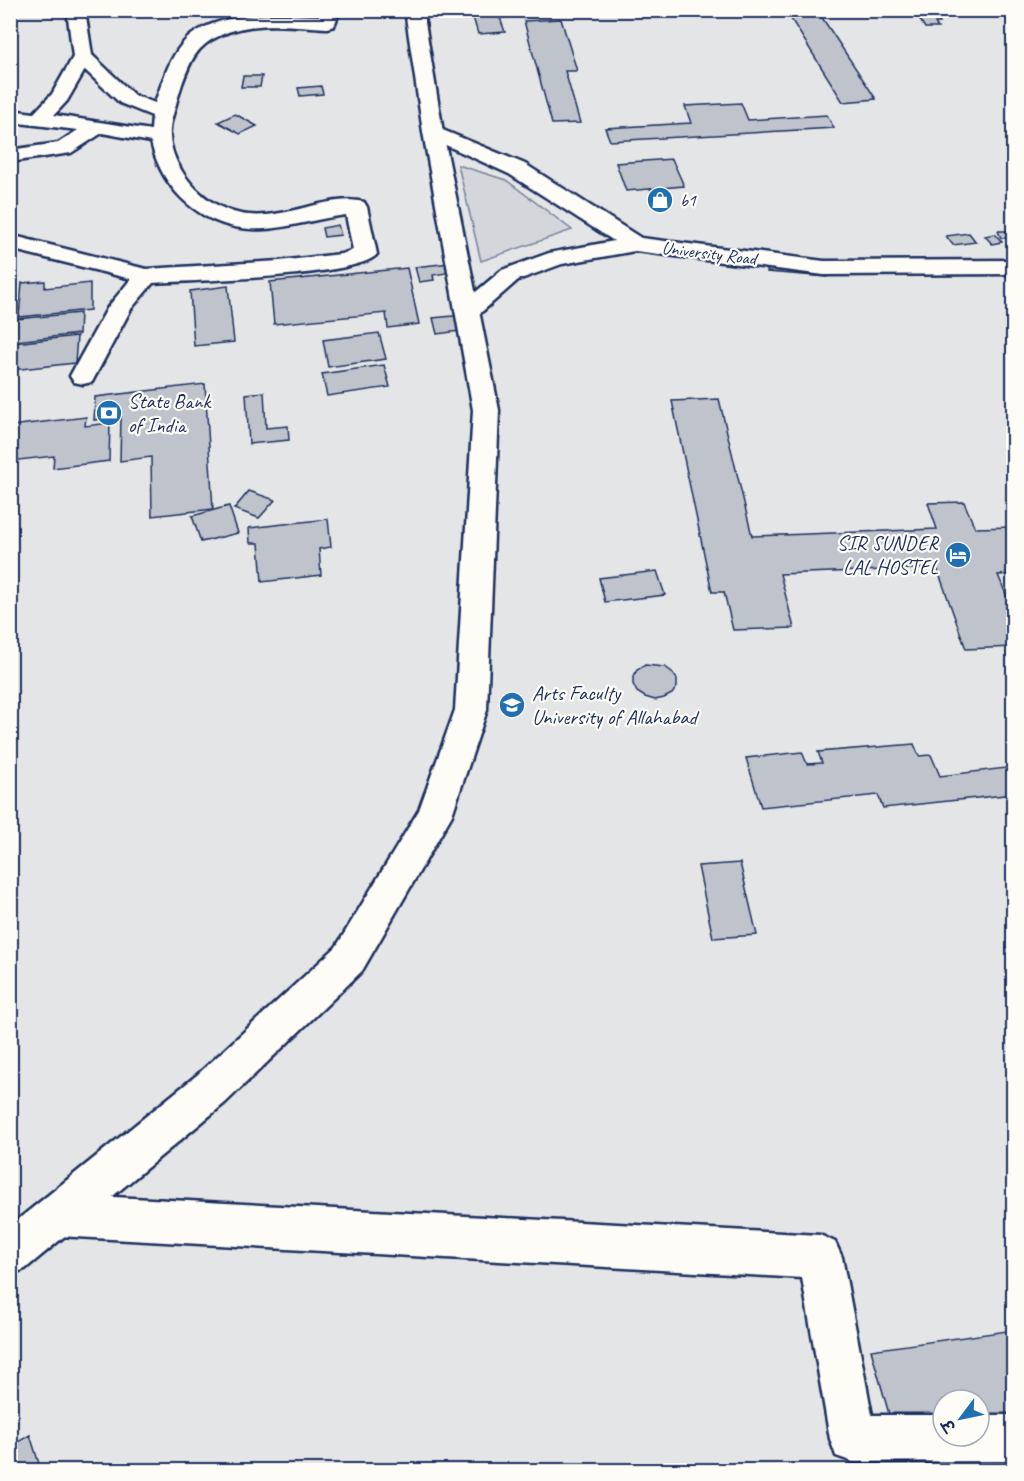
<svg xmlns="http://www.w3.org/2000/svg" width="1024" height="1481" font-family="Caveat,'Playpen Sans Deva',sans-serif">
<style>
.built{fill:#e4e5e6;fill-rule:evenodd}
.green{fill:#d4d6db;stroke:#78829c;stroke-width:1.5}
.building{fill:#bfc3cc;stroke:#1b2f5e;stroke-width:1.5}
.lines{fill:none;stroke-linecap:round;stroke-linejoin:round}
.minor-casing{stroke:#1b2f5e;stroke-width:5}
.major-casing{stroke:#1b2f5e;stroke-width:5}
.minor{fill:#fdfcf7;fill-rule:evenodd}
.major{fill:#fdfcf7;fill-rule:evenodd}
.labels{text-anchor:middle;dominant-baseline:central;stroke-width:4.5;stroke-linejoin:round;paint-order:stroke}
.far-poi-label{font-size:18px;fill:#1b2f5e;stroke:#fdfcf7;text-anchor:start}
.far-street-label{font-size:18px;fill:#1b2f5e;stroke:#fdfcf7}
.poi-label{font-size:21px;fill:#1b2f5e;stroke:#fdfcf7;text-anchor:start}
</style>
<rect width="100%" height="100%" fill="#f4f4f1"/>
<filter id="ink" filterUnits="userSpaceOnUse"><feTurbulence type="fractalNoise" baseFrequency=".0167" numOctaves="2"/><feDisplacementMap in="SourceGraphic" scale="12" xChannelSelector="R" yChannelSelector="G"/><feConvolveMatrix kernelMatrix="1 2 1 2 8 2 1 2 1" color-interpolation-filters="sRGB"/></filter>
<g filter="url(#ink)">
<path class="built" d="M10 11H1013V1470H11ZM943 1400H979V1436H943Z"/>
<path class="green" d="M458 165 506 180 572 230 481 261Z"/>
<g class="building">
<path d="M155 10H248L247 15 154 14Z"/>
<path d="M471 10H519L521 16 500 18 505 32 478 34Z"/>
<path d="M817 10 876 99 843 102 786 11Z"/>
<path d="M985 10H1014V17H988Z"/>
<path d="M916 14H935L940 23H935L938 28H925Z"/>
<path d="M561 19 577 71H565L580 123 552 124 524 21Z"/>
<path d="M243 76H262L260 87H241Z"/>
<path d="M321 86 323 94 300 96 298 88Z"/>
<path d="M741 103 748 120 827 115 834 128 610 141 605 128 691 123 685 106Z"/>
<path d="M235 114 257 126 240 134 218 122Z"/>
<path d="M672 159 684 186 626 191 616 163Z"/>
<path d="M338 225 341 235 324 237 322 228Z"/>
<path d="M998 231H1014V238H1001Z"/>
<path d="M969 233 976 242 953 245 946 236Z"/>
<path d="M995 234 1002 242 992 244 985 236Z"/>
<path d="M450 263 453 272 433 275 434 280 419 282 415 267Z"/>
<path d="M768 265 827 270V277L767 272Z"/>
<path d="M407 268 419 324 388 328 386 313 274 324 270 282Z"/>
<path d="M45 281V288L90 283V310L19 317 22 283Z"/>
<path d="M228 286 234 342 194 346 190 291Z"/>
<path d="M18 308 10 352V309Z"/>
<path d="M80 313 79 334 15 341 16 319Z"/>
<path d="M463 315 467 330 437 334 433 318Z"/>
<path d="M379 333 386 359 328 367 323 340Z"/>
<path d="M77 336 75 363 12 370 14 343Z"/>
<path d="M384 365 390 387 327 396 322 374Z"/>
<path d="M205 384 213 509 152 516 151 457 120 461 121 416 94 420 95 397Z"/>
<path d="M264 392 266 428 288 426 289 440 249 444 246 394Z"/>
<path d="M719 399 752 536 937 529 928 503 964 502 975 528 1014 527V574L998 575 1014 614V647L966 649 937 568 780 574 794 628 733 630 724 592H712L672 401Z"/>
<path d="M86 417 85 426 110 423 109 461 53 468 54 456 10 461V426Z"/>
<path d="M249 491 275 500 259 518 234 509Z"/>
<path d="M229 506 238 533 201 542 192 516Z"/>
<path d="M328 519 331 547 319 549 321 575 262 582 259 543H250L249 528Z"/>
<path d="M657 571 665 595 605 602 599 578Z"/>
<path d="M645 665 665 667 672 672 677 679V687L672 694 664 698 655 700 645 697 637 692 633 684V677L637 670Z"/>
<path d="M914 744 919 756 931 755 940 776 1014 767V794L883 808 878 795 761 807 746 758 802 752 807 764 822 763 818 752Z"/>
<path d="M740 863 757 935 713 938 698 866Z"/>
<path d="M1014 1330V1422L979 1427V1400H943V1432L896 1439 871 1350Z"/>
<path d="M30 1435 41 1470H10V1447Z"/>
</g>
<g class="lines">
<g class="minor-casing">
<g id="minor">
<path d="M67 10H85L92 55 134 95 155 103C162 83 168 61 182 44 212 9 278 15 320 16L322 10H340L334 26 327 28C292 26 252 20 219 36 196 46 190 62 182 84 178 96 175 108 172 118 161 155 194 196 225 209 273 230 322 192 364 202L367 207 377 254C361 277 188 281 153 283L131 309 92 382 83 384 74 382 70 376 108 307 131 279 10 249V235L146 269 279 261 341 254 353 250 346 215C319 218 292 227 265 229 209 233 163 195 151 142L102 133 71 153 10 162V150L58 143 78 130 10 122V110L34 113 52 94 73 57ZM85 70 120 103 152 116 151 130 54 115 67 101Z"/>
<path d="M433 126 525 164 641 238 824 261 1014 260V274L824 275 635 251 562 264 518 280 477 316 468 318 459 316 456 311 459 306 502 270 549 253 614 241 509 174 426 136 423 132 426 128Z"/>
<path d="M58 1194 820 1235 835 1242 842 1257 872 1415H943V1436H979V1415H1014V1461L853 1462 836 1456 830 1439 802 1278 58 1236 43 1230 37 1215 43 1200Z"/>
</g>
</g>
<g class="major-casing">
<path id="major" d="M405 10H423L443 132 499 410 487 710 452 815 362 971 225 1103 25 1269 10 1275V1226L197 1075 336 947 419 810 455 710 473 410 423 132Z"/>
</g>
<use href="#minor" class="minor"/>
<use href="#major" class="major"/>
</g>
</g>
<defs>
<g id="shop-disc" transform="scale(1.35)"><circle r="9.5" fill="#1f6fb2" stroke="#fdfcf7"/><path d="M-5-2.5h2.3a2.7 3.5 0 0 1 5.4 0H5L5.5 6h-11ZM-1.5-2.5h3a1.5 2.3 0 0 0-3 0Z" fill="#fff"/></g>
<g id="bank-disc" transform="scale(1.35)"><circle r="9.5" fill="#1f6fb2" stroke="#fdfcf7"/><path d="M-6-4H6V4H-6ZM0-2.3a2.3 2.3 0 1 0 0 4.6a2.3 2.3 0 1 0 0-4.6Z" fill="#fff"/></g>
<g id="hotel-disc" transform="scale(1.35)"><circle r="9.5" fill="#1f6fb2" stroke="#fdfcf7"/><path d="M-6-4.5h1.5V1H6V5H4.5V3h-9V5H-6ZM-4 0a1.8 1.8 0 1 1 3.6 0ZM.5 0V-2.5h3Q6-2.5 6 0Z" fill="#fff"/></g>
<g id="university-disc" transform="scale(1.35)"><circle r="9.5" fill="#1f6fb2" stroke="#fdfcf7"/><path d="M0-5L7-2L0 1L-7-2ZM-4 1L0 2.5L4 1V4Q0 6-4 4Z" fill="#fff"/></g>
</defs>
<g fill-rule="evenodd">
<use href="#shop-disc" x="660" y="200"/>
<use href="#bank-disc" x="109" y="413"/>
<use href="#hotel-disc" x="958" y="555"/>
<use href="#university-disc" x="512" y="705"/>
</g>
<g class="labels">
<g class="far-poi-label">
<text x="680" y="200">b1</text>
</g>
<g class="far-street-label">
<text transform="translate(709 253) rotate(7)">University Road</text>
</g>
<g class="poi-label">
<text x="128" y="401">State Bank<tspan x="128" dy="24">of India</tspan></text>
<text x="938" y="543" text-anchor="end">SIR SUNDER<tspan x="938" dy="24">LAL HOSTEL</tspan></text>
<text x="532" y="693">Arts Faculty<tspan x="532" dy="24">University of Allahabad</tspan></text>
</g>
</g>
<rect width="1024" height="1481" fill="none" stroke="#fdfcf7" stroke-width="36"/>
<rect x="18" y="18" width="988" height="1445" fill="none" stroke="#1b2f5e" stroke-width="2" filter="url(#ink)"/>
<g transform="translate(961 1418) rotate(238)"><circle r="28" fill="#fdfcf7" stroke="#a3aaba" stroke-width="1.5"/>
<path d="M0-4.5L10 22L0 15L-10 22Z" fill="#1f6fb2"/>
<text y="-9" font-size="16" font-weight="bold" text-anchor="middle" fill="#1b2f5e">उ</text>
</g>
</svg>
